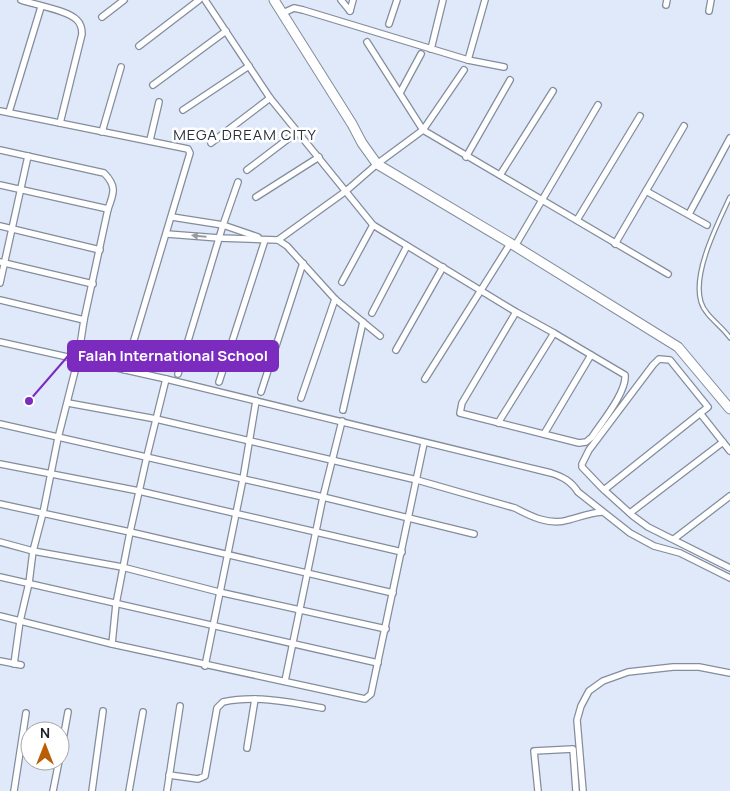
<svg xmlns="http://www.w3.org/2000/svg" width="730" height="791" font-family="Manrope,sans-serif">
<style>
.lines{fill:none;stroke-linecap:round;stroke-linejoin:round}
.service-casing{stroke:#838d9c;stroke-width:5.5}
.minor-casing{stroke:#838d9c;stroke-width:8}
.secondary-casing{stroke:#838d9c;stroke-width:11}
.service{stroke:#fff;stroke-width:3}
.minor{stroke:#fff;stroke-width:5.5}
.secondary{stroke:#fff;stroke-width:9}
.oneway{fill:#999b9e}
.labels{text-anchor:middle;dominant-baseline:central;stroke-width:5;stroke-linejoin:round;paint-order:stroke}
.neighbourhood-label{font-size:15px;letter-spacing:1px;fill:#29313e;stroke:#fff}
.leader{fill:none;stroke:#7b2cbf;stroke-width:2}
.callout-dot{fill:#7b2cbf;stroke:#fff;stroke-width:2}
.callout{fill:#7b2cbf;stroke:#7b2cbf;stroke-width:2}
.callout-label{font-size:15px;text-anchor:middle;font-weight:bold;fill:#fff}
</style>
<rect width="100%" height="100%" fill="#dfe9fa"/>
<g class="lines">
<g class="service-casing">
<path id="service" d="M730 197C718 223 692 273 701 302 705 316 722 326 730 338"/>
</g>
<g class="minor-casing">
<g id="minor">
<path d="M21 0C35 5 67 10 77 20 81 24 82 29 82 34L60 123"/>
<path d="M205 0 270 98 373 225 516 312 554 333 625 375C627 392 601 423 592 437L586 442 579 443 460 413 462 403 516 312"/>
<path d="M341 0 350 11"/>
<path d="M666 5 667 0"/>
<path d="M350 11 353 0"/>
<path d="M709 11 711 0"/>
<path d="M283 13 294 8 303 10 468 60 504 67"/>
<path d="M102 17 124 0"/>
<path d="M389 24 397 0"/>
<path d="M367 42 423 130 668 274"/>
<path d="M139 46 199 0"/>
<path d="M431 49 443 0"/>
<path d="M468 60 485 0"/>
<path d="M153 85 226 31"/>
<path d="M400 93 421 54"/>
<path d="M183 110 249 66"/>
<path d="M0 111 188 149 190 153 125 370"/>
<path d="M9 112 41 7"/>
<path d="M102 132 121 67"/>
<path d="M150 140 159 102"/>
<path d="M211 143 270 98"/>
<path d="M0 150 104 173C117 186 114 193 108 209L84 320 78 359 58 438 43 513 33 551 29 583 20 621 14 664"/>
<path d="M466 157 510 80"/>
<path d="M247 170 297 132"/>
<path d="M500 175 553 91"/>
<path d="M0 185 108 209"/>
<path d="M646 191 707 225"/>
<path d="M256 197 319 157"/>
<path d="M689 214 730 138"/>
<path d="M172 217 223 225 258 237"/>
<path d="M577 220 640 116"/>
<path d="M0 226 100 250"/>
<path d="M167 234 219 238 278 240 346 191 377 164 423 130 464 70"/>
<path d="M278 240 287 246 335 299 380 336"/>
<path d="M615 244 684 126"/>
<path d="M515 246 598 105"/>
<path d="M0 262 93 284"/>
<path d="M342 282 373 225"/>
<path d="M0 283 28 156"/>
<path d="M0 300 84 320"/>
<path d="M372 313 407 246"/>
<path d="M0 342 166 379 551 473C563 477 571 481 578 492L630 533 654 546 680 553 730 578"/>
<path d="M396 350 443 267"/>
<path d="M178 374 223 225 238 182"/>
<path d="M425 379 510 244"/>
<path d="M219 382 265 240"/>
<path d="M261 392 303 263"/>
<path d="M301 398 335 299"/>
<path d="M68 403 156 419 417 480 515 508C530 516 550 526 568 520 580 517 589 513 602 512"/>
<path d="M343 410 363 322"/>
<path d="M700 413 730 451"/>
<path d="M498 423 554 333"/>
<path d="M0 424 323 497 342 421"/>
<path d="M544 434 591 355"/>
<path d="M0 464 139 491 402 552"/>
<path d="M604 490 708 407 670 360 659 359 653 365 589 450 582 464V467L602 488 633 516 648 527 730 568"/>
<path d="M0 504 130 532 147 456 166 379"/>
<path d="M630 513 723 442"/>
<path d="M674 539 730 496"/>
<path d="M0 542 33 551 122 567 219 592 386 629"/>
<path d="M0 577 378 663"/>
<path d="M0 616 112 644 365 699 371 694 424 443"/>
<path d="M112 644 116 604 130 532 393 593"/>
<path d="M0 661 21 665"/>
<path d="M205 666 243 479 256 401"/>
<path d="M285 681 323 497 474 534"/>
<path d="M247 748 255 699"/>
<path d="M60 756 68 712"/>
<path d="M169 775 198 779 205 776 217 708 223 702C255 695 290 702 322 708"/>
<path d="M14 791 26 713"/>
<path d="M53 791 59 761"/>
<path d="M92 791 103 711"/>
<path d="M129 791 143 712"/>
<path d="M167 791 180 706"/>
<path d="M538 791 534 751 573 749 576 791"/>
<path d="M583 791 577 720 581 706 589 691 603 681 628 672 673 667H699L730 673"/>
</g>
</g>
<g class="secondary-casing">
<path id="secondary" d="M274 0 352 124 362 143 377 164 515 246 678 347 730 409"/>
</g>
<use href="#service" class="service"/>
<use href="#minor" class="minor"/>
<use href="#secondary" class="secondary"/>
</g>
<defs><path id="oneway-solid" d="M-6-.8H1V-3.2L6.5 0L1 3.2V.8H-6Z" transform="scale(1.25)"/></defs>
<use class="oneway" href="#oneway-solid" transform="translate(199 236) rotate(-175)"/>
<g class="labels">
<g class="neighbourhood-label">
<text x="245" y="134">MEGA DREAM CITY</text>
</g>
</g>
<path class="leader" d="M29 401L68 356"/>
<circle class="callout-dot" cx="29" cy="401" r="5"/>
<rect class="callout" x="68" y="341" width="210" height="30" rx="5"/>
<g class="callout-label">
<text x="173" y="361">Falah International School</text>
</g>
<g transform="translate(45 746)"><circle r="24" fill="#ffffff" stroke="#a5a6a9"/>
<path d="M0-4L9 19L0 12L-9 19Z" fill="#ba5d07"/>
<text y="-8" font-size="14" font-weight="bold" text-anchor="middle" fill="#1d2127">N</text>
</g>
</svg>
